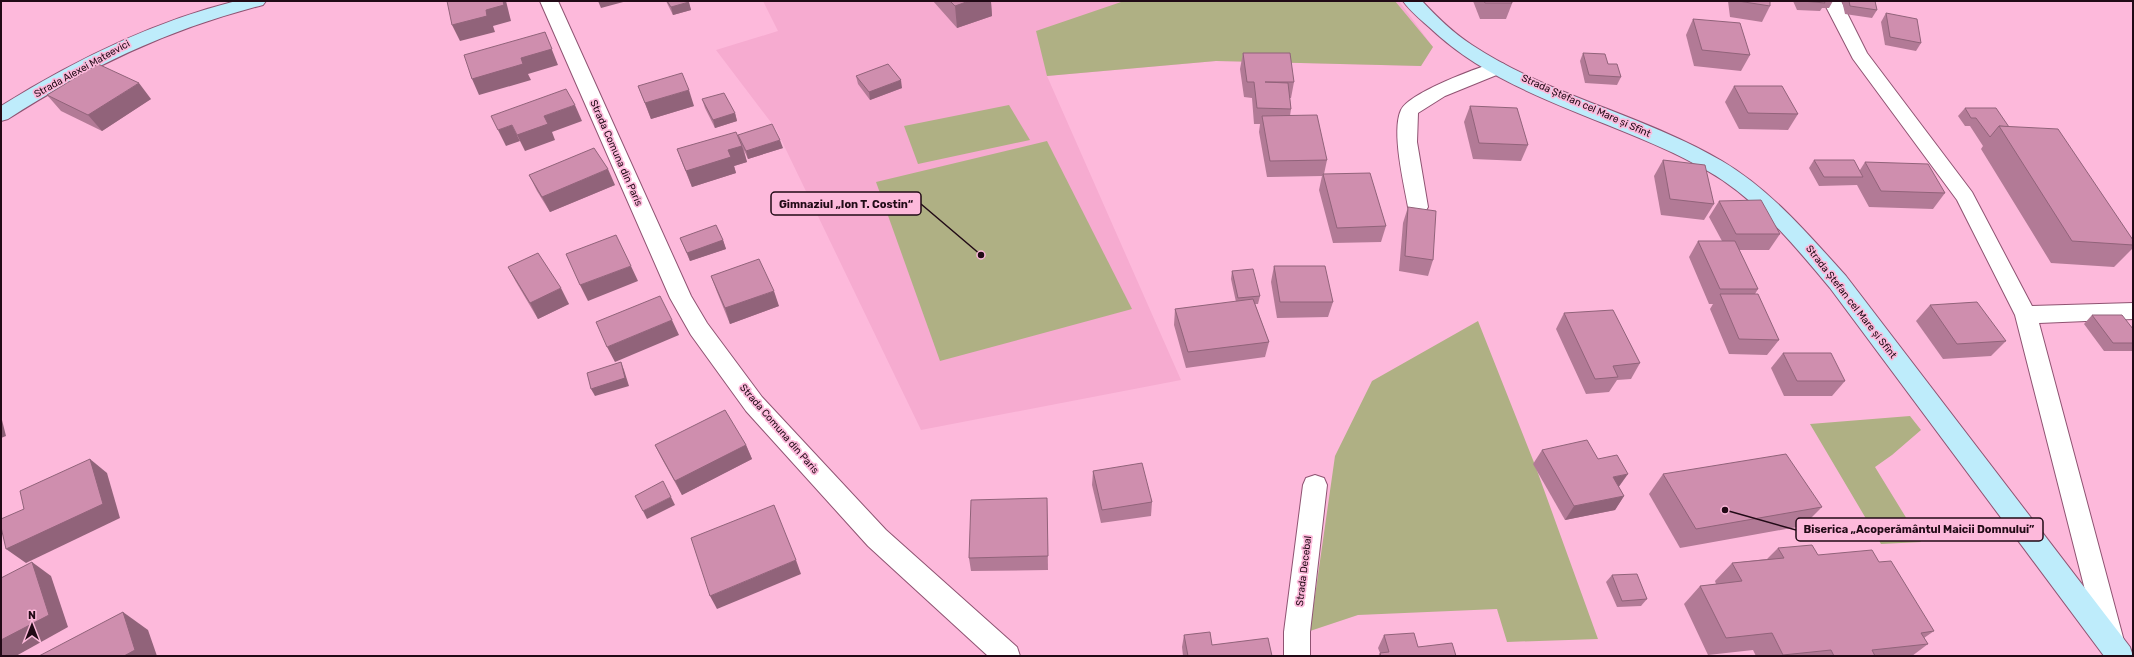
<svg xmlns="http://www.w3.org/2000/svg" width="2134" height="657" font-family="Rubik,sans-serif">
<style>
.built{fill:#f6abd0}
.green{fill:#afb084}
.lines{fill:none;stroke-linecap:round;stroke-linejoin:round}
.street-casing{stroke:#8f5372;stroke-width:2}
.secondary-casing{stroke:#8f5372;stroke-width:2}
.street{fill:#fff;fill-rule:evenodd}
.secondary{fill:#beecfb;fill-rule:evenodd}
.wall{fill:#b27a96}
.shaded-wall{fill:#91637a}
.building{fill:#cf8eae;stroke:#91637a}
.labels{text-anchor:middle;dominant-baseline:central;stroke-width:3.5;stroke-linejoin:round;paint-order:stroke}
.street-label{font-size:10px;fill:#210a16;stroke:#fdb9db}
.leader{fill:none;stroke:#210a16;stroke-width:1.5}
.callout-dot{fill:#210a16;stroke:#fdb9db;stroke-width:1.5}
.callout{fill:#fdb9db;stroke:#210a16;stroke-width:1.5}
.callout-label{font-size:11px;text-anchor:middle;font-weight:bold;fill:#210a16}
</style>
<rect width="100%" height="100%" fill="#fdb9db"/>
<path class="built" d="M763 1H1399L1433 47 1421 66 1216 61 1047 76 1181 380 921 430 776 129 716 50 778 31Z"/>
<g class="green">
<path d="M1124 1H1395L1433 47 1421 66 1216 61 1047 76 1036 31Z"/>
<path d="M1009 105 1030 140 918 164 904 126Z"/>
<path d="M1047 141 1132 309 940 361 876 182Z"/>
<path d="M1478 321 1535 465 1598 639 1507 642 1497 609 1358 615 1310 631 1335 456 1372 381Z"/>
<path d="M1910 416 1921 430 1892 455 1875 467 1921 542 1881 544 1810 424Z"/>
</g>
<g class="lines">
<g class="street-casing">
<g id="street">
<path d="M540 1H558L691 296 707 323 762 397 886 530 1017 647 1020 656H988L868 546 746 411 691 335 670 298Z"/>
<path d="M1823 1H1841L1867 53 1972 192 2032 306 2133 303V319L2039 323 2124 641 2120 650 2111 654 2102 650 2098 641 2015 315 1957 200 1853 59Z"/>
<path d="M1498 62 1504 64 1507 68 1504 72 1445 96 1418 113 1417 142 1428 207 1425 212 1418 214 1411 212 1408 207C1404 184 1391 131 1401 110 1409 93 1478 67 1498 62Z"/>
<path d="M1315 475 1324 478 1327 485 1310 632V656H1284V632L1303 485 1306 478Z"/>
</g>
</g>
<g class="secondary-casing">
<g id="secondary">
<path d="M236 1H266L263 5C169 29 89 67 8 119L1 121V106C75 60 152 22 236 1Z"/>
<path d="M1403 1H1422C1437 17 1453 33 1472 45 1549 96 1642 114 1722 161 1771 190 1808 234 1846 276L2130 647 2133 656H2104L1830 288C1794 245 1756 198 1706 170 1617 119 1505 100 1429 27 1420 19 1410 11 1403 1Z"/>
</g>
</g>
<use href="#street" class="street"/>
<use href="#secondary" class="secondary"/>
</g>
<g class="wall">
<path d="M666 1H688L691 10 673 15Z"/>
<path d="M933 1H995L991 2 992 16 957 28Z"/>
<path d="M1473 1H1513L1506 19H1480Z"/>
<path d="M1728 1H1770V6L1762 22 1730 17Z"/>
<path d="M1793 1H1833L1829 8H1822L1820 11 1797 10Z"/>
<path d="M1842 1H1875L1877 10 1872 18 1845 14Z"/>
<path d="M1886 13 1921 43 1916 51 1885 45 1881 22Z"/>
<path d="M1693 19 1750 55 1741 71 1694 66 1686 35Z"/>
<path d="M1243 53 1294 82 1291 98H1290L1291 109 1290 116 1327 160 1324 174 1386 226 1381 242 1333 243 1319 190 1322 176 1267 177 1259 132 1260 124H1254L1252 98 1244 97 1240 69Z"/>
<path d="M1583 53 1608 64 1621 77 1617 85 1585 83 1580 61Z"/>
<path d="M856 76 902 88 870 100 858 84Z"/>
<path d="M638 86 694 106 651 119Z"/>
<path d="M1734 86 1798 114 1788 130 1739 129 1725 102Z"/>
<path d="M47 95 151 99 102 131 61 111Z"/>
<path d="M702 99 735 113 737 121 715 128 705 108Z"/>
<path d="M1470 106 1528 145 1521 161 1473 159 1464 122Z"/>
<path d="M1965 108 2009 127 2133 240V248L2114 267 2051 263 1981 149 1983 146 1970 126H1965L1958 116Z"/>
<path d="M739 138 783 148 748 159 744 150 747 162 734 166 736 173 692 187 683 165 677 149Z"/>
<path d="M1663 160 1714 204 1704 220 1661 215 1654 176Z"/>
<path d="M1814 160 1860 170 1865 162 1945 193 1933 209 1869 207 1857 185 1819 186 1809 168Z"/>
<path d="M529 175 615 185 550 212 537 191Z"/>
<path d="M1719 201 1780 234 1769 250H1739L1758 289 1755 294 1779 340 1767 355 1729 354 1710 309 1713 304H1709L1689 257 1698 241H1722L1709 217Z"/>
<path d="M1408 207 1433 260 1428 276 1399 271 1403 223Z"/>
<path d="M680 238 723 240 726 249 690 261Z"/>
<path d="M1274 266 1333 302 1328 317 1277 318 1271 282Z"/>
<path d="M508 267 569 304 538 319 516 282Z"/>
<path d="M1232 271 1260 296 1258 304H1255L1269 342 1265 357 1186 368 1174 325 1175 309 1236 302 1231 279Z"/>
<path d="M711 276 779 306 730 324 717 292Z"/>
<path d="M1930 305 2006 341 1991 356 1943 359 1916 321Z"/>
<path d="M1564 313 1640 363 1631 379 1617 380 1609 392 1586 394 1556 329Z"/>
<path d="M2092 315 2133 329V351H2104L2084 324Z"/>
<path d="M1783 353 1845 381 1832 396H1784L1771 368Z"/>
<path d="M655 445H746L752 459 682 495 662 459Z"/>
<path d="M1542 450 1598 459 1619 487 1624 496 1615 510 1565 520 1533 464Z"/>
<path d="M1093 471 1152 502 1151 516 1101 523 1092 485Z"/>
<path d="M1663 474 1822 507 1803 526 1680 548 1649 494Z"/>
<path d="M1047 498 1048 570 971 571 969 558Z"/>
<path d="M1778 548 1818 555 1879 562 1934 631 1924 638 1928 644 1912 656H1756L1753 650 1708 655 1684 604 1700 586 1716 584 1715 581 1732 563 1767 559Z"/>
<path d="M1612 575 1647 599 1641 606 1617 607 1606 582Z"/>
<path d="M1184 635 1212 645 1272 656H1183L1182 647Z"/>
<path d="M1384 635 1418 647 1456 656H1378L1380 653 1378 648Z"/>
</g>
<g class="shaded-wall">
<path d="M503 1H506L511 21 493 26 495 32 460 41 452 25 486 10Z"/>
<path d="M598 1H627L601 8Z"/>
<path d="M969 1H995L991 2 992 16 957 28 955 6Z"/>
<path d="M689 2 691 10 673 15 671 7Z"/>
<path d="M545 32 558 65 528 74 531 80 479 95 472 79Z"/>
<path d="M901 80 902 88 870 100 869 92Z"/>
<path d="M139 83 151 99 102 131 88 115Z"/>
<path d="M689 90 694 106 651 119 645 103Z"/>
<path d="M575 105 582 121 552 132 555 140 525 151 517 135 544 116Z"/>
<path d="M735 113 737 121 715 128 713 120Z"/>
<path d="M512 125 520 141 506 146 498 130Z"/>
<path d="M780 140 783 148 748 159 746 151Z"/>
<path d="M742 146 747 162 734 166 736 173 692 187 686 171 728 150Z"/>
<path d="M608 169 615 185 550 212 542 197Z"/>
<path d="M723 240 726 249 690 261 687 253Z"/>
<path d="M631 266 638 281 588 301 580 285Z"/>
<path d="M561 288 569 304 538 319 530 303Z"/>
<path d="M774 291 779 306 730 324 725 308Z"/>
<path d="M672 320 679 335 615 362 607 347Z"/>
<path d="M621 362 624 370 629 386 595 396 591 389Z"/>
<path d="M1 416 6 436 1 438Z"/>
<path d="M746 445 752 459 682 495 675 481Z"/>
<path d="M90 459 107 473 120 518 26 563 6 549Z"/>
<path d="M1628 474 1618 488 1613 477Z"/>
<path d="M1624 496 1615 510 1565 520 1574 506Z"/>
<path d="M671 497 675 505 647 519 643 511Z"/>
<path d="M796 560 801 574 717 609 710 596Z"/>
<path d="M32 562 51 576 68 627 16 656H1V640Z"/>
<path d="M123 612 148 630 157 656H124Z"/>
</g>
<g class="building">
<path d="M447 1H503L504 5 486 10 487 16 452 25Z"/>
<path d="M667 1H688L689 2 671 7Z"/>
<path d="M950 1H969L955 6Z"/>
<path d="M1484 1H1511L1512 3H1485Z"/>
<path d="M1738 1H1770V6Z"/>
<path d="M1802 1H1824L1825 3Z"/>
<path d="M1849 1H1875L1877 10 1850 6Z"/>
<path d="M1886 13 1917 19 1921 43 1890 37Z"/>
<path d="M1693 19 1740 23 1750 55 1702 50Z"/>
<path d="M545 32 552 49 521 58 523 64 472 79 464 55Z"/>
<path d="M1243 53H1290L1294 82H1265L1288 83 1291 109 1257 108 1254 82H1247Z"/>
<path d="M1583 53 1605 54 1608 64H1617L1621 77 1589 75Z"/>
<path d="M98 64 139 83 88 115 47 95Z"/>
<path d="M888 64 901 80 869 92 856 76Z"/>
<path d="M682 73 689 90 645 103 638 86Z"/>
<path d="M1734 86H1782L1798 114 1748 113Z"/>
<path d="M566 89 575 105 544 116 548 124 517 135 512 125 498 130 491 116Z"/>
<path d="M724 93 735 113 713 120 702 99Z"/>
<path d="M1470 106 1517 108 1528 145 1479 143Z"/>
<path d="M1965 108H1996L2009 127 1999 126 1990 137 1976 118H1971Z"/>
<path d="M1317 115 1327 160 1270 161 1262 116Z"/>
<path d="M772 124 780 140 746 151 738 135Z"/>
<path d="M1999 126 2058 129 2133 240V245L2072 241Z"/>
<path d="M736 132 742 146 728 150 731 157 686 171 677 149Z"/>
<path d="M594 148 608 169 542 197 529 175Z"/>
<path d="M1663 160 1705 165 1714 204 1670 199Z"/>
<path d="M1814 160H1854L1863 177H1824Z"/>
<path d="M1865 162 1928 164 1945 193 1881 191Z"/>
<path d="M1370 173 1386 226 1337 228 1323 174Z"/>
<path d="M1761 200 1780 234H1736L1719 201Z"/>
<path d="M1408 207 1436 211 1433 260 1405 256Z"/>
<path d="M716 225 723 240 687 253 680 238Z"/>
<path d="M616 235 631 266 580 285 566 254Z"/>
<path d="M1698 241H1735L1758 289H1720Z"/>
<path d="M538 253 561 288 530 303 508 267Z"/>
<path d="M759 259 774 291 725 308 711 276Z"/>
<path d="M1274 266H1325L1333 302H1280Z"/>
<path d="M1253 269 1260 296 1238 298 1232 271Z"/>
<path d="M1720 294H1758L1779 340 1739 339Z"/>
<path d="M660 296 672 320 607 347 596 322Z"/>
<path d="M1253 299 1269 342 1188 352 1175 309Z"/>
<path d="M1977 302 2006 341 1957 344 1930 305Z"/>
<path d="M1613 310 1640 363 1613 366 1618 377 1595 379 1564 313Z"/>
<path d="M2092 315H2122L2133 329V343H2113Z"/>
<path d="M1783 353H1831L1845 381H1797Z"/>
<path d="M621 362 625 378 591 389 587 373Z"/>
<path d="M725 410 746 445 675 481 655 445Z"/>
<path d="M1587 440 1598 459 1617 455 1628 474 1613 477 1624 496 1574 506 1542 450Z"/>
<path d="M1786 454 1822 507 1696 529 1663 474Z"/>
<path d="M90 459 103 504 6 549 1 527V519L24 509 20 491Z"/>
<path d="M1142 463 1152 502 1102 510 1093 471Z"/>
<path d="M663 481 671 497 643 511 635 496Z"/>
<path d="M1047 498 1048 556 969 558 971 500Z"/>
<path d="M774 505 796 560 710 596 691 538Z"/>
<path d="M1812 545 1818 555 1872 550 1879 562 1891 561 1934 631 1921 633 1928 644 1872 650 1875 656H1834L1831 650 1783 655 1772 633 1726 638 1700 586 1742 581 1732 563 1784 558 1778 548Z"/>
<path d="M32 562 49 615 1 640V578Z"/>
<path d="M1637 574 1647 599 1622 601 1612 575Z"/>
<path d="M123 612 135 650 124 656H39Z"/>
<path d="M1210 632 1212 645 1268 638 1272 656H1188L1184 635Z"/>
<path d="M1414 633 1418 647 1452 643 1456 656H1381L1380 653 1389 652 1384 635Z"/>
</g>
<g class="labels">
<g class="street-label">
<text transform="translate(82 69) rotate(-29)">Strada Alexei Mateevici</text>
<text transform="translate(1586 106) rotate(24)">Strada Ștefan cel Mare și Sfînt</text>
<text transform="translate(616 153) rotate(66)">Strada Comuna din Paris</text>
<text transform="translate(1851 302) rotate(52)">Strada Ștefan cel Mare și Sfînt</text>
<text transform="translate(779 429) rotate(49)">Strada Comuna din Paris</text>
<text transform="translate(1304 571) rotate(-83)">Strada Decebal</text>
</g>
</g>
<path class="leader" d="M981 255L921 204M1725 510L1796 530"/>
<g class="callout-dot">
<circle cx="981" cy="255" r="4"/>
<circle cx="1725" cy="510" r="4"/>
</g>
<g class="callout">
<rect x="771" y="192" width="150" height="23" rx="4"/>
<rect x="1796" y="518" width="247" height="23" rx="4"/>
</g>
<g class="callout-label">
<text x="846" y="208">Gimnaziul „Ion T. Costin“</text>
<text x="1919" y="533">Biserica „Acoperământul Maicii Domnului”</text>
</g>
<rect width="2134" height="657" fill="none" stroke="#210a16" stroke-width="4"/>
<g transform="translate(32 625)" stroke="#fdb9db" stroke-width="3" paint-order="stroke">
<path d="M0-3L7 15L0 10L-7 15Z" fill="#210a16"/>
<text y="-6" font-size="11" font-weight="bold" text-anchor="middle" fill="#210a16">N</text>
</g>
</svg>
